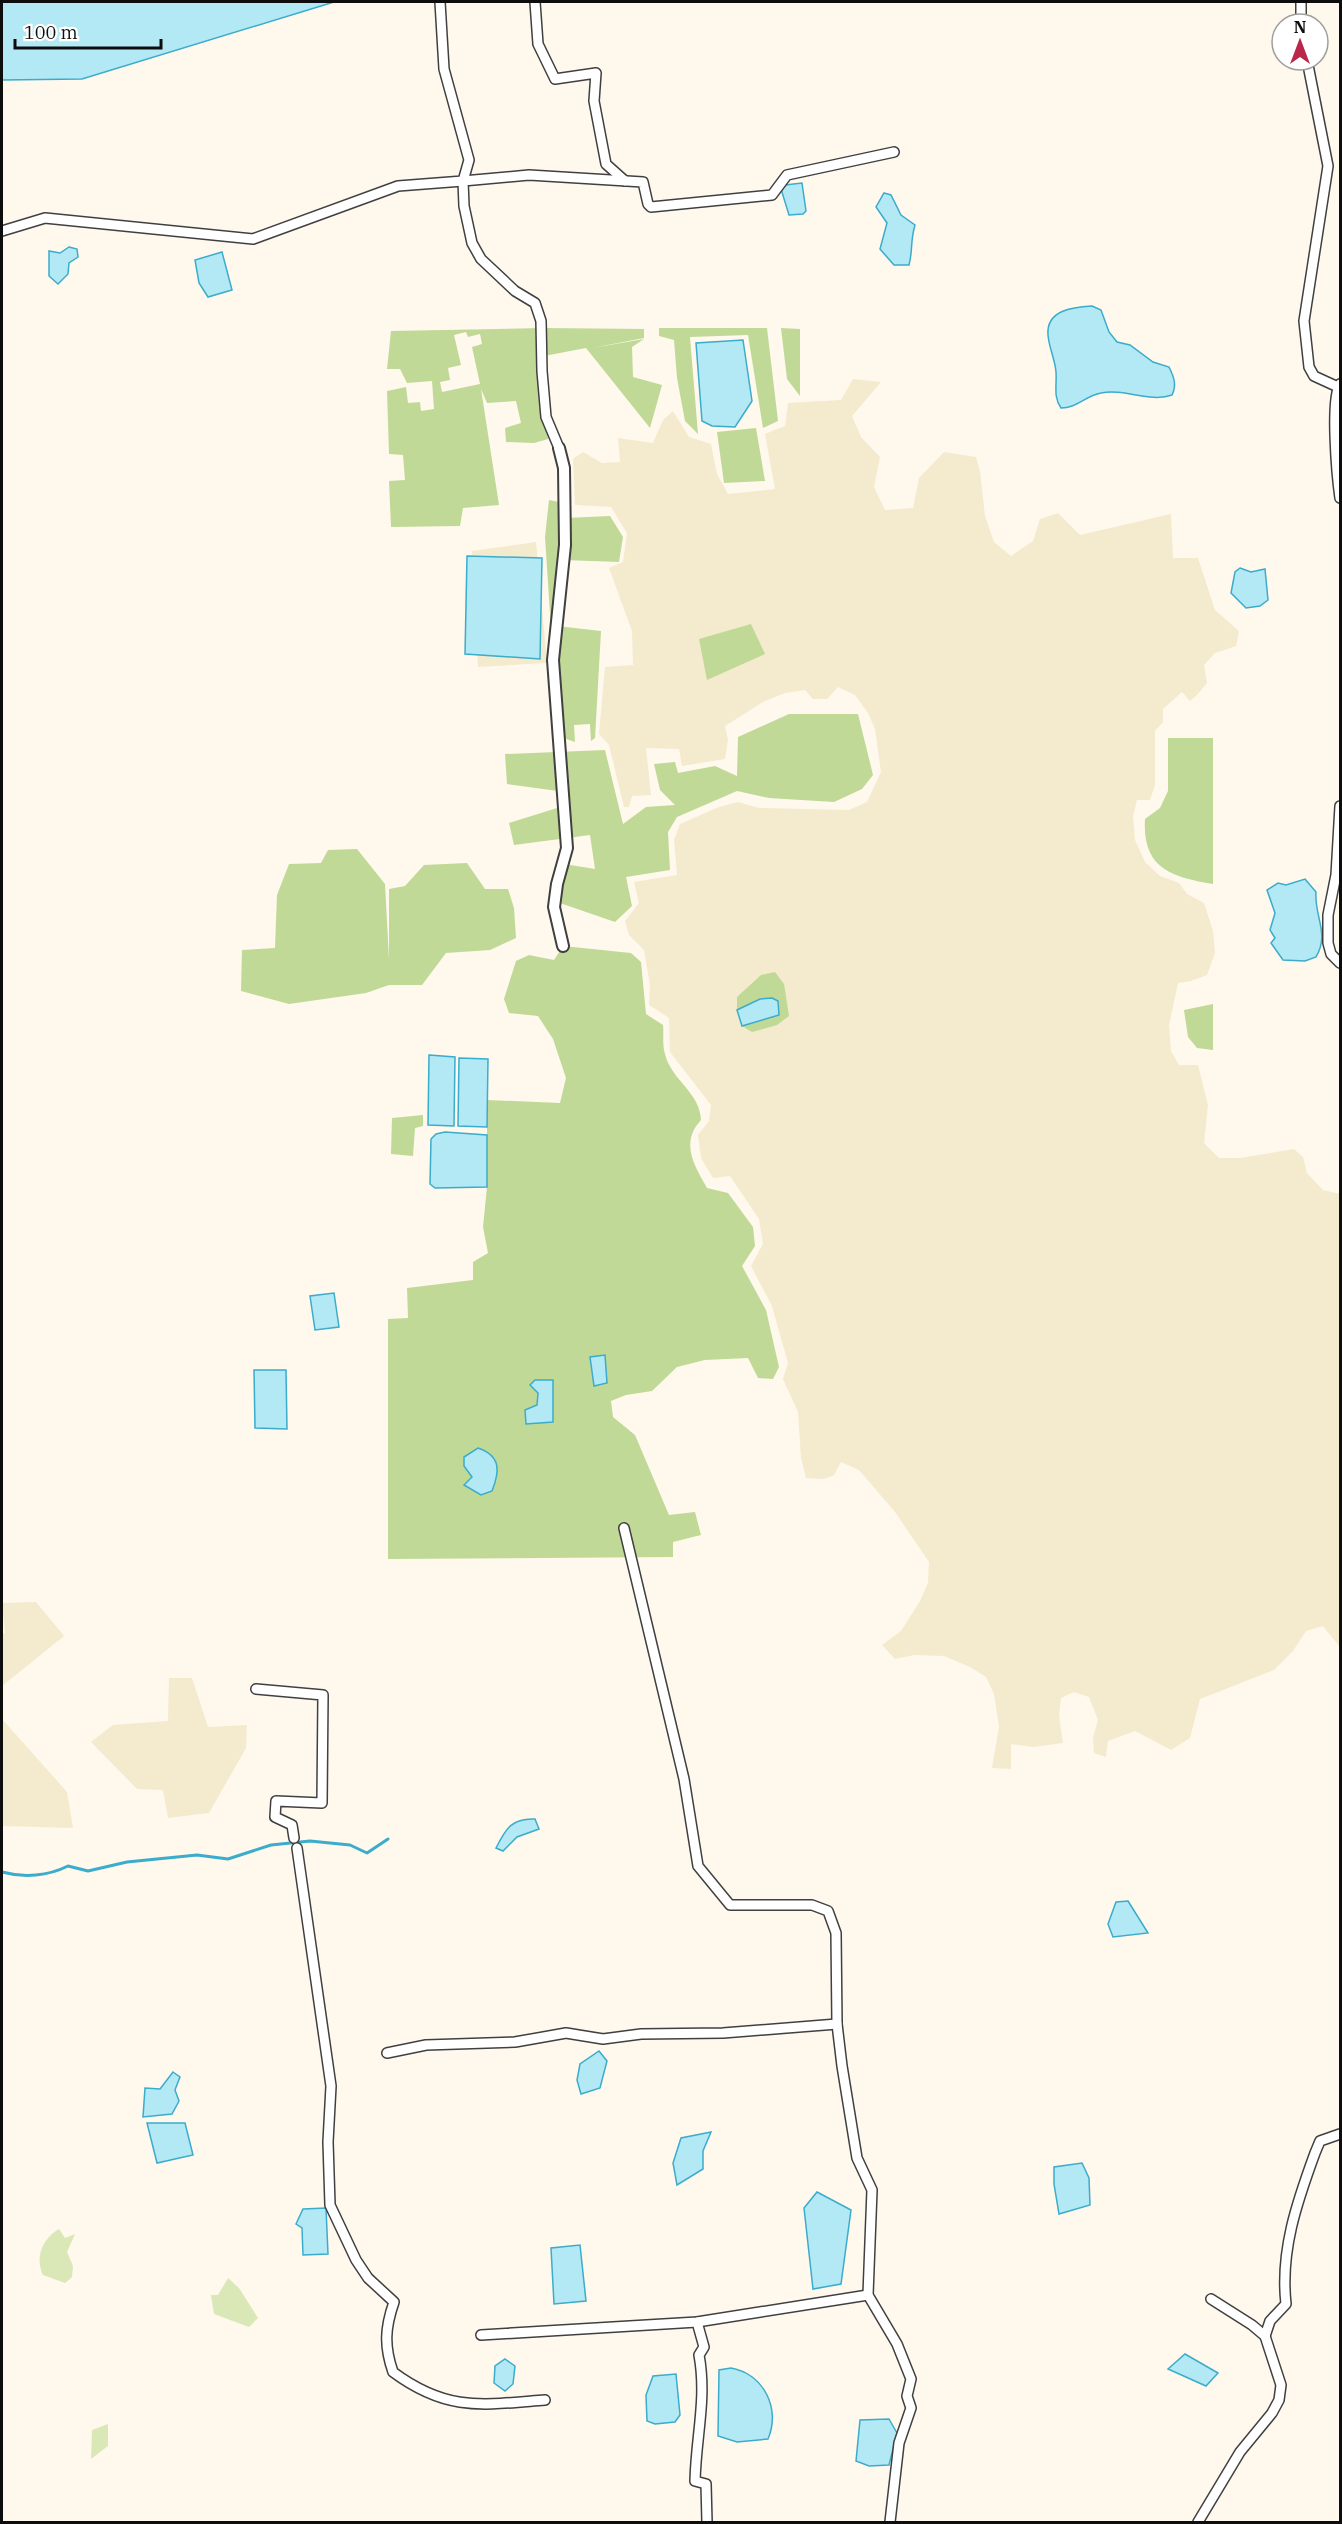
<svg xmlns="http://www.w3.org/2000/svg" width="1342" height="2524" font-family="'IBM Plex Serif',serif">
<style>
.farmland{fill:#f4eace}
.green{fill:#dae8b8}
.forest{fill:#c1d997;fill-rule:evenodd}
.water{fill:#b3e8f5;stroke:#3baccb;stroke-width:1.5}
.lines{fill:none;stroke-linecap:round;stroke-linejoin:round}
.stream{stroke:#3baccb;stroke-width:3}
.minor-casing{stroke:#404040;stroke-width:12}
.tertiary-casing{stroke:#404040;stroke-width:14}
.minor{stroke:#fff;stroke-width:9}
.tertiary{stroke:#fff;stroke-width:10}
</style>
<rect width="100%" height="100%" fill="#fff8ed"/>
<g class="farmland">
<path d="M853 379 881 382 852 416 861 437 880 457 874 487 885 510 913 508 919 478 944 452 976 457 980 471 985 516 994 542 1011 556 1033 541 1040 519 1058 513 1080 535 1171 514 1173 558H1198L1215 610 1239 631 1236 646 1215 653 1204 665 1207 683 1197 695 1190 701 1182 692 1163 709V722L1155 731V785L1150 800H1137L1133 816 1135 840 1145 862 1160 876 1179 883 1187 894 1204 903 1213 931 1215 953 1207 975 1191 981 1178 983 1169 1025 1171 1051 1179 1065H1198L1208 1105 1204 1143 1219 1158H1240L1294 1149 1303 1157 1307 1173 1323 1190 1340 1194V1652L1339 1646 1323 1626 1306 1631 1293 1651 1274 1670 1200 1699 1190 1738 1171 1750 1135 1731 1108 1741 1106 1757 1094 1753 1093 1737 1098 1720 1089 1697 1074 1692 1061 1698 1059 1715 1063 1743 1034 1747 1011 1744V1769L992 1768 999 1727 994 1694 986 1677 970 1667 944 1656 914 1655 895 1659 882 1645 901 1631 920 1601 928 1583 929 1562 895 1512 859 1470 841 1462 834 1475 824 1479 806 1478 801 1458 798 1412 783 1379 788 1363 772 1306 751 1266 763 1244 759 1219 730 1176 713 1178 701 1158 698 1135 709 1121 711 1105 670 1052 669 1018 649 1005 650 985 644 950 629 935 625 921 639 903 634 882 677 875 674 840 680 824 719 807 738 802 759 808 849 810 867 802 881 772 875 729 868 713 855 695 838 687 827 699H813L805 690 785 693 763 702 725 726 728 740 725 759 682 766 679 749 646 748 651 795 632 796 629 807H624L609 745 599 734 605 667 633 665 632 631 609 568 623 562 627 533 611 507 575 505 573 459 583 452 602 463 620 462 618 438 653 443 663 420 673 411 689 437 711 444 717 474 728 494 775 489 765 434 785 426 788 403 841 400Z"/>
<path d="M536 542 547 663 478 667 472 551Z"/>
<path d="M36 1602 64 1636 2 1686V1634L5 1633 2 1603Z"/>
<path d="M169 1678H192L208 1727 247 1725 246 1748 209 1813 168 1818 163 1790 137 1789 91 1742 113 1725 168 1721Z"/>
<path d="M2 1719 67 1792 73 1828 2 1826Z"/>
</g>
<g class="green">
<path d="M59 2229 65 2238 75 2234 67 2252 73 2266 72 2277 65 2283 43 2275C35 2257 42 2239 59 2229Z"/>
<path d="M228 2278 239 2288 258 2318 249 2327 214 2314 211 2295H218Z"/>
<path d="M108 2424V2446L91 2459 92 2430Z"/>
</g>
<g class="forest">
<path d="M543 328 644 329V338L592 348 644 339 632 347 633 377 662 385 650 428 586 348 544 356 548 439 534 443 506 442 505 428 521 423 516 401 487 403 481 389 499 505 463 508 460 526 391 527 389 481 405 480 403 455 389 454 387 391 406 387 408 403 420 402 421 411 434 409 432 381 407 383 400 369H387L391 331ZM466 332 468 337 480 334 482 344 472 347 480 384 442 392 440 382 450 380 448 368 461 365 454 335Z"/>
<path d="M659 328H767L778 421 763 428 748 335 690 337 698 434 685 421 677 378 674 340 659 336Z"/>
<path d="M781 328 800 329V396L787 379Z"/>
<path d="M756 428 765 481 724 483 717 432Z"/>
<path d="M549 500 565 503V518L610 516 623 537 619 562 563 560 557 626 601 631 595 738 591 741 590 724 574 725 575 742 558 736 545 537Z"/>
<path d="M751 624 765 654 707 680 699 639Z"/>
<path d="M789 714H858L873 775 862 789 834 802 769 798 737 791 677 817 668 832 670 870 626 877 632 906 615 922 557 902 564 864 595 869 590 835 514 845 509 823 557 808 558 791 507 784 505 754 605 750 623 824 646 807 675 805 660 790 654 764 675 762 678 773 715 766 737 776 738 737Z"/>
<path d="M1168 738H1213V884C1171 877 1142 868 1145 819L1160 808 1168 791Z"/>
<path d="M357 849 385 884 389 959V889L405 886 424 865 467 863 485 889H508L514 908 516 938 490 950 446 953 422 985H389L366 993 289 1004 241 991 242 950 275 948 277 895 289 864 321 863 328 850Z"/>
<path d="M563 946 631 953 641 962 646 1014 663 1025C664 1034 662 1045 665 1054 671 1080 700 1092 701 1120 680 1143 694 1165 707 1188L728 1193 753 1227 755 1246 742 1266 766 1310 779 1367 773 1379 758 1378 748 1358 705 1360 677 1367 652 1391 626 1395 611 1401 613 1417 635 1435 669 1515 695 1512 701 1535 673 1542V1557L388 1559V1319L408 1318 407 1288 473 1280V1262L488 1253 483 1227 487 1187V1100L560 1103 566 1078 553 1039 538 1016 509 1013 504 999 516 961 529 955 554 960Z"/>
<path d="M775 972 784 984 789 1016 777 1025 752 1032 742 1026 737 1010V997L761 975Z"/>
<path d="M1213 1004V1050L1197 1048 1188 1037 1184 1010Z"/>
<path d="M423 1115V1126L415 1128 413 1156 391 1154 392 1118Z"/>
</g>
<g class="water">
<path d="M2 2H334L82 79 2 80Z"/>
<path d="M802 183 806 211 803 214 789 215 781 189 785 185Z"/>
<path d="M884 193 891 195 901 215 915 225C910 242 913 250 909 265H894L880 249 887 223 876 207Z"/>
<path d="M69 247 77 249 78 257 69 263 68 274 58 284 49 276V251L60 253Z"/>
<path d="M222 252 232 290 208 297 199 283 195 260Z"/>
<path d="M1092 306 1101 310 1109 332 1117 342 1130 345 1153 362 1169 367C1174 377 1177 385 1172 395 1150 403 1124 388 1101 393 1085 396 1077 408 1061 408 1053 397 1057 385 1056 372 1055 359 1049 348 1048 335 1046 310 1073 307 1092 306Z"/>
<path d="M743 340 752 401 735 427 712 426 702 421 696 343Z"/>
<path d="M467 556 542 558 540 659 465 654Z"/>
<path d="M1240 568 1251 572 1265 569 1268 600 1260 606 1246 608 1231 593 1235 572Z"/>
<path d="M1305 879 1316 892C1314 916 1330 934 1316 957L1305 961 1283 960 1271 943 1275 938 1270 930 1275 913 1267 890 1278 883 1286 885Z"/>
<path d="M772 998 778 1001 779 1015 742 1026 737 1010 760 999Z"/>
<path d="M429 1055 455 1057 454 1126 428 1125Z"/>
<path d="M459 1058 488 1059 487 1127 458 1126Z"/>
<path d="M445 1132 487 1135V1187L435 1188 430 1184 431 1139 436 1134Z"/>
<path d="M334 1293 339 1327 315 1330 310 1296Z"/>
<path d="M605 1355 607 1383 594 1386 590 1357Z"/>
<path d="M254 1370H286L287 1429 255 1428Z"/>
<path d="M535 1380H553V1422L526 1424 525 1410 537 1405 538 1393 530 1385Z"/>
<path d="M478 1448C501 1456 500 1471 492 1491L481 1495 464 1485 472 1477 464 1466V1457Z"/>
<path d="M535 1819 539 1829 517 1837 503 1851 496 1848C506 1828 512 1818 535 1819Z"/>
<path d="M1128 1901 1148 1933 1113 1937 1108 1924 1116 1902Z"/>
<path d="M599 2051 607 2061 600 2088 581 2094 577 2080 580 2064Z"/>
<path d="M173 2072 180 2077 175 2090 179 2101 172 2114 143 2117 145 2088 160 2089Z"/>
<path d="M147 2123H185L193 2155 157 2163Z"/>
<path d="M711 2132 703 2151V2169L677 2185 673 2163 681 2138Z"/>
<path d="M1082 2163 1089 2178 1090 2205 1059 2214 1054 2184V2167Z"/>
<path d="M817 2192 851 2210 841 2284 813 2289 804 2208Z"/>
<path d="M326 2208 328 2254 303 2255 302 2228 296 2224 303 2209Z"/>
<path d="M580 2245 586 2301 554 2304 551 2248Z"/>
<path d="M1185 2354 1218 2373 1206 2386 1168 2369Z"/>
<path d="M505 2359 515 2366 513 2384 505 2391 494 2383 495 2366Z"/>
<path d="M731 2368C764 2374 781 2409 768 2439L737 2442 718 2436 719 2370Z"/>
<path d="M676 2374 680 2415 675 2422 655 2424 647 2421 646 2395 653 2376Z"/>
<path d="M889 2419 897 2433 889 2465 869 2466 856 2461 860 2420Z"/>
</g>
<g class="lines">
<path class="stream" d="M2 1872C24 1878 48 1876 68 1866L88 1871 127 1862 197 1855 228 1859 271 1845 310 1841 350 1845 367 1853 388 1839"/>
<g class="minor-casing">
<g id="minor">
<path d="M535 2 538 44 555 79 596 73 594 101 606 164 625 181"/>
<path d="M1301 2V24"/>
<path d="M1307 60 1328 166 1304 321 1309 367 1314 376 1338 387"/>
<path d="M2 231 45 218 253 239 398 186 463 181 469 160 444 69 440 2"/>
<path d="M1340 384C1330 399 1337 477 1340 498"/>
<path d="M559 448 546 417 542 371 541 321 535 303 515 291 481 259 472 243 464 206 463 181 529 175 643 182 648 204 651 207 772 195 787 175 894 152"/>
<path d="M1340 806 1336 875 1328 915V943L1331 954 1340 963"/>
<path d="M624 1528 684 1779 698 1866 730 1905H812L828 1911 836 1933 837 2024 842 2066 857 2158 872 2190 868 2295 897 2344 911 2379 907 2396 911 2408 899 2443 890 2522"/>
<path d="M256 1689 323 1695 322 1803 276 1801 275 1817 292 1825 294 1838"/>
<path d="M297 1848 331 2086 328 2142 330 2205 356 2260 368 2278 394 2302C385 2328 384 2346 393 2372 447 2412 482 2405 545 2400"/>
<path d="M387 2053 426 2045 515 2042 566 2033 603 2039 641 2034 723 2033 837 2024"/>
<path d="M697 2322 704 2347 699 2355C707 2399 696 2436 695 2481L706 2484 707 2522"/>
<path d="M481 2335 697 2322 868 2295"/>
<path d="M1265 2336 1270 2321 1286 2304C1280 2251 1297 2202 1315 2153L1320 2141 1340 2134"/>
<path d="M1198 2522 1240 2452 1272 2413 1279 2400 1281 2385 1265 2336 1252 2325 1211 2299"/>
</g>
</g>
<g class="tertiary-casing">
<path id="tertiary" d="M559 448 564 468 565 545 553 660 567 848 557 884 554 907 563 946"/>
</g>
<use href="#minor" class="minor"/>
<use href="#tertiary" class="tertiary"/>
</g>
<rect width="1342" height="2524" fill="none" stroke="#0d0d0d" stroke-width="6"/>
<g transform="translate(1300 42)"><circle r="28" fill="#ffffff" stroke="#9e9e9e" stroke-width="1.5"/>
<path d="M0-4.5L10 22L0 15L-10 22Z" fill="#ba2749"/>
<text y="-9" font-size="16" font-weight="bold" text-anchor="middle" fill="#0d0d0d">N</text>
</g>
<path d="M15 39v9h146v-9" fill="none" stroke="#0d0d0d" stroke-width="3"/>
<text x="24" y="39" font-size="18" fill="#0d0d0d" stroke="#ffffff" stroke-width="4.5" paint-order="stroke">100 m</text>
</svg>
